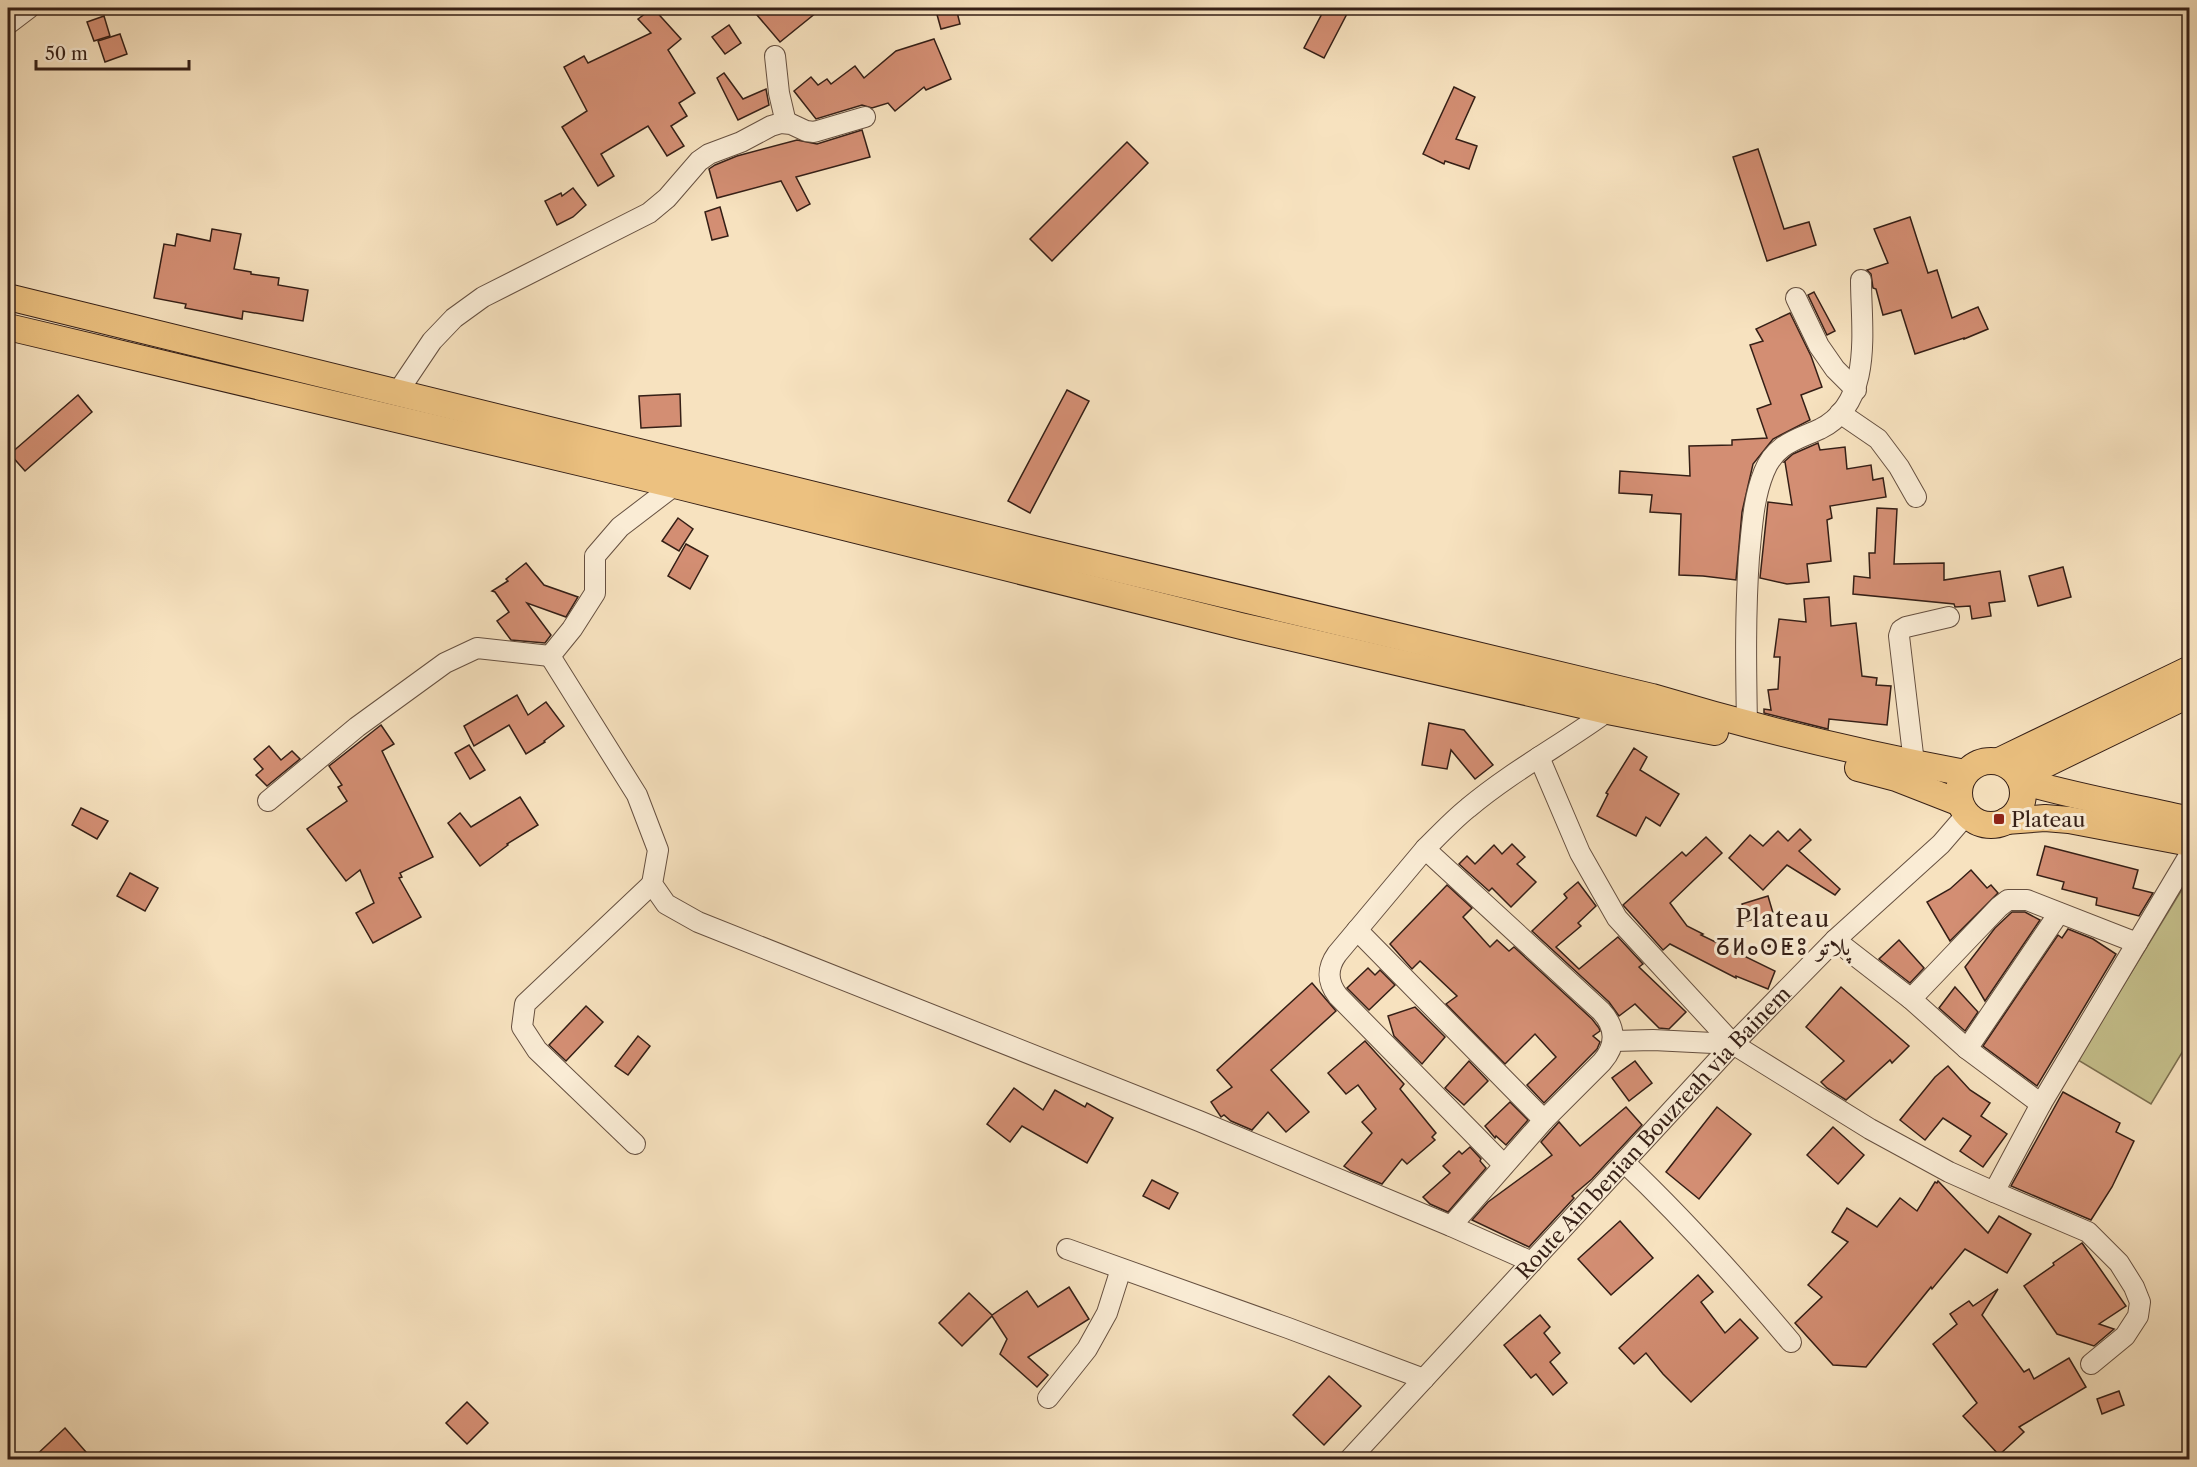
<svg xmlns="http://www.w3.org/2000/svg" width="2197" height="1467" font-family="'Libre Caslon Text',Amiri,'Noto Sans Tifinagh',serif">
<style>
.green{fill:#c5c08c;stroke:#7d7051;stroke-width:1.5}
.building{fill:#d38e73;stroke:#351f16;stroke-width:1.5}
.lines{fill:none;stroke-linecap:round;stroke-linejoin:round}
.minor-casing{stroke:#665040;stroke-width:22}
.major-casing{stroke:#351f16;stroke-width:28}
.minor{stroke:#faecd5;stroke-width:20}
.major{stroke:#ecc180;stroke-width:26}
.poi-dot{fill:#8f2418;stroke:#faecd5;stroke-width:2}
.labels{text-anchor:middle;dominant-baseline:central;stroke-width:6;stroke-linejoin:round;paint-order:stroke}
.poi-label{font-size:21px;fill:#351f16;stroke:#faecd5;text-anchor:start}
.street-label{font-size:21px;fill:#351f16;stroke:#faecd5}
.quarter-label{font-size:24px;letter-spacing:1.5px;fill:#351f16;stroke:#faecd5}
</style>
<rect width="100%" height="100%" fill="#f7e2bf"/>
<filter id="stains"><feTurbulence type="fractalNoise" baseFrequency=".00333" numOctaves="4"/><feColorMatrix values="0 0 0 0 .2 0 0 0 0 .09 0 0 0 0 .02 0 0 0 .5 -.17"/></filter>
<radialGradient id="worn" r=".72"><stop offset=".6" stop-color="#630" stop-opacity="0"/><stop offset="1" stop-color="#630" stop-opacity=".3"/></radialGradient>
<path class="green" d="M2187 881 2189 883V1041L2151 1104 2078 1060Z"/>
<g class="building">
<path d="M653 8 681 39 668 50 695 93 679 103 687 116 671 126 684 146 667 156 648 126 601 154 614 176 598 186 562 127 587 111 564 67 584 56 588 63 651 33 638 19Z"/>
<path d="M751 8H822L780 42Z"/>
<path d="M950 8H956L960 24 941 29 936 11Z"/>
<path d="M1325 8H1350L1324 58 1304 48Z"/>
<path d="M104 16 110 36 94 41 87 22Z"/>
<path d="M729 25 741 43 725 54 712 37Z"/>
<path d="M120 34 127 54 105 62 98 41Z"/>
<path d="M934 39 951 79 926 90 924 87 895 111 888 103 872 108 862 105 816 119 794 91 811 77 818 85 827 79 831 84 855 66 864 78 896 51Z"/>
<path d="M724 73 743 99 766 89 769 105 738 120 717 78Z"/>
<path d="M1454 87 1475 97 1456 139 1477 146 1469 169 1445 161 1444 164 1423 154Z"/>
<path d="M862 130 870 157 796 177 810 204 797 211 781 181 717 198 709 169 715 165 737 156 797 140 817 144Z"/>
<path d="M1127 142 1148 163 1052 261 1030 239Z"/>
<path d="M1758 149 1784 229 1809 222 1816 245 1767 261 1733 157Z"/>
<path d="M573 188 586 205 573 217 557 225 545 201 561 193 562 196Z"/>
<path d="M720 207 728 236 712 240 705 212Z"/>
<path d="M1910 217 1928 273 1937 270 1952 318 1978 307 1988 329 1964 339V338L1915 354 1901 310 1883 315 1876 289 1873 288 1871 274 1867 270 1888 263 1874 229Z"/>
<path d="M212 229 241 234 234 269 251 272V274L279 278 278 285 308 290 303 321 243 311 242 319 185 308 186 304 154 298 164 244 175 246 177 234 210 241Z"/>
<path d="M1814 292 1835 331 1827 335 1808 295Z"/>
<path d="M1790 313 1811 356 1822 387 1801 395 1810 420 1773 439 1753 464 1742 512 1736 580 1703 576 1679 575 1681 514 1650 512 1652 495 1619 493 1620 471 1690 476 1689 446 1732 445V440L1767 438 1757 409 1771 404 1750 345 1763 341 1756 329Z"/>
<path d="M1067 390 1089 401 1030 513 1008 501Z"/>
<path d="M680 394 681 426 641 428 639 396Z"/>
<path d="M78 395 92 412 25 471 10 454Z"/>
<path d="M1818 443 1820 450 1845 447 1847 469 1871 465 1873 480 1883 478 1886 497 1830 506 1832 518 1827 520 1831 561 1807 564 1809 582 1787 584 1760 578 1768 502 1792 505 1785 462H1784L1793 454Z"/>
<path d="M1877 508 1897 509 1894 564 1944 563V580L2000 571 2005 601 1989 603 1991 616 1972 619 1970 606 1955 607 1954 604 1853 594 1854 576 1870 578 1869 553H1875Z"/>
<path d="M678 518 693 529 679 551 662 541Z"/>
<path d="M686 544 708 556 690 589 668 576Z"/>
<path d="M526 563 544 585 578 597 566 617 527 603 551 635 545 643 511 640 497 621 509 612 495 592 492 591 508 581 506 579Z"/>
<path d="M2063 567 2071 597 2038 606 2029 576Z"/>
<path d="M1829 597 1831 626 1856 623 1862 676 1877 678 1876 685 1891 686 1887 725 1829 719 1828 729 1764 713V709L1771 710 1768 690 1778 689 1780 657H1774L1779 619 1806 622 1804 599Z"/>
<path d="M517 695 528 715 546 702 564 726 544 741 545 742 526 754 509 725 474 746 464 726Z"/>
<path d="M1429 723 1464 730 1493 765 1475 779 1451 750 1447 769 1422 765Z"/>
<path d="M381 725 394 744 382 751 433 857 400 873 402 877 399 878 421 917 373 943 356 913 374 903 360 870 346 881 307 829 347 801 338 787 342 785 329 766Z"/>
<path d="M469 745 485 770 470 779 455 753Z"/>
<path d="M269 746 281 760 292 751 300 759 267 786 256 775 263 769 254 759Z"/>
<path d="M1634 748 1647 757 1640 770 1679 794 1660 826 1646 817 1636 836 1597 816 1608 794 1606 793Z"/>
<path d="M520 797 538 825 507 844 508 845 480 866 448 823 460 813 471 827Z"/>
<path d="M81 808 108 821 97 839 72 825Z"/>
<path d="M1800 829 1811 840 1799 851 1840 889 1835 895 1787 865 1763 890 1729 858 1750 835 1763 846 1778 831 1788 841Z"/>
<path d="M1706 837 1722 853 1670 903 1687 926 1703 934 1701 935 1775 971 1768 989 1736 976V978L1670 944 1663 950 1623 905 1682 852 1686 856Z"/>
<path d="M1512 844 1525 857 1517 864 1536 882 1511 907 1492 888 1489 891 1459 864 1467 856 1475 864 1494 845 1502 854Z"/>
<path d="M2045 846 2138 870 2133 888 2153 893 2139 916 2096 905 2097 898 2062 889 2064 882 2037 875Z"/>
<path d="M1971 870 1987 888 1991 885 1998 893 1950 941 1927 902 1950 889Z"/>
<path d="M130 873 158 888 145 911 117 896Z"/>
<path d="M1578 882 1596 906 1578 923 1581 926 1556 947 1579 969 1618 937 1643 964 1639 967 1686 1012 1669 1029 1659 1028 1635 1004 1619 1016 1609 1002 1532 931 1567 898 1564 894Z"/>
<path d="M1447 885 1472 908 1463 917 1490 947 1497 940 1509 951 1514 947 1592 1019 1599 1028 1600 1031 1593 1036 1600 1042 1597 1049 1544 1103 1527 1085 1556 1057 1535 1034 1505 1064 1446 1004 1457 996 1420 961 1412 969 1390 944Z"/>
<path d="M1768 896 1773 913 1747 921 1742 904Z"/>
<path d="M2012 912H2025L2040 920 1985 1001 1965 967 1995 928Z"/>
<path d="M2068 929 2093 939 2116 954 2037 1086 1983 1046 2058 935 2062 938Z"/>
<path d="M1899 940 1924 968 1910 983 1879 959Z"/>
<path d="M1368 968 1375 975 1380 970 1395 985 1369 1010 1347 988Z"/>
<path d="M1312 983 1336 1011 1271 1070 1309 1112 1286 1132 1268 1112 1252 1130 1231 1121 1224 1115 1221 1117 1211 1102 1232 1087 1217 1070Z"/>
<path d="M1841 987 1909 1046 1892 1063 1890 1060 1846 1100 1827 1088 1821 1082 1844 1061 1806 1027Z"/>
<path d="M1955 987 1978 1012 1965 1031 1939 1008Z"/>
<path d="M586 1006 603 1022 566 1061 549 1045Z"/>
<path d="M1415 1007 1445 1037 1422 1064 1394 1036 1388 1016Z"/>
<path d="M638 1036 650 1046 628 1075 615 1066Z"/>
<path d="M1365 1041 1404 1084 1400 1089 1436 1133 1432 1137 1435 1140 1407 1164 1402 1159 1382 1184 1351 1171 1344 1166 1372 1133 1362 1122 1376 1109 1358 1085 1346 1094 1328 1073Z"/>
<path d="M1469 1061 1488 1081 1464 1105 1445 1088Z"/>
<path d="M1635 1061 1652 1083 1629 1101 1612 1078Z"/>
<path d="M1948 1066 1970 1090 1990 1103 1981 1116 2007 1134 1983 1167 1960 1151 1971 1136 1943 1118 1925 1140 1900 1120 1935 1077Z"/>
<path d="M1014 1088 1043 1110 1055 1090 1085 1107 1087 1103 1113 1118 1087 1163 1022 1126 1010 1142 987 1124Z"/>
<path d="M2063 1092 2120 1123 2116 1132 2134 1141 2112 1187 2091 1220 2011 1186Z"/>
<path d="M1510 1102 1528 1120 1506 1145 1496 1136 1495 1138 1485 1126Z"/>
<path d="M1626 1107 1642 1125 1592 1179 1572 1196 1574 1198 1529 1247 1472 1220 1488 1202 1552 1155 1541 1142 1559 1122 1580 1146Z"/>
<path d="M1717 1107 1751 1134 1699 1199 1666 1172Z"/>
<path d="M1833 1127 1864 1155 1838 1184 1807 1155Z"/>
<path d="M1470 1147 1481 1159 1480 1161 1486 1168 1448 1212 1430 1204 1423 1197 1450 1173 1443 1166 1459 1151 1462 1154Z"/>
<path d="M1152 1180 1178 1193 1169 1209 1143 1196Z"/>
<path d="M1938 1181 1988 1233 1999 1216 2031 1234 2007 1273 1965 1249 1932 1289 1931 1287 1866 1367 1833 1365 1795 1323 1822 1297 1808 1285 1848 1242 1832 1232 1847 1208 1877 1227 1900 1198 1917 1211 1935 1182 1937 1183Z"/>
<path d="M1620 1221 1653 1258 1611 1295 1578 1259Z"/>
<path d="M2082 1243 2126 1306 2099 1324 2114 1329 2094 1346 2057 1334 2024 1286 2054 1265 2053 1263Z"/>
<path d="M1698 1275 1713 1292 1701 1302 1725 1333 1740 1319 1758 1338 1691 1402 1663 1374 1646 1353 1634 1364 1619 1348Z"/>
<path d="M1069 1287 1089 1319 1028 1357 1048 1375 1037 1387 1000 1354 1007 1339 992 1316 962 1346 939 1323 969 1293 992 1315 1027 1291 1038 1307Z"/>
<path d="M1998 1289 1982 1315 2024 1372 2029 1369 2034 1379 2069 1358 2086 1387 2019 1427 2024 1432 1999 1455 1963 1416 1977 1403 1933 1344 1957 1324 1950 1314 1969 1301 1973 1306Z"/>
<path d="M1540 1315 1550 1327 1544 1333 1560 1353 1550 1362 1567 1383 1553 1395 1536 1374 1531 1378 1504 1345Z"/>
<path d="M1329 1376 1361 1406 1324 1445 1293 1415Z"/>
<path d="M2119 1391 2124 1405 2102 1414 2097 1399Z"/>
<path d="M467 1402 488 1423 467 1444 446 1423Z"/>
<path d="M65 1428 93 1460H31Z"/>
</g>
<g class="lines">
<g class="minor-casing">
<g id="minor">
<path d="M8 24 29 8"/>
<path d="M775 56 779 93 786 123"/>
<path d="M1796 298 1819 346 1835 369 1856 390"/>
<path d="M397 393 432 341 454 318 483 297 649 213 667 198 699 161 709 154 741 142 771 126 781 123 791 124 806 131 814 132 865 117"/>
<path d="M1840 413 1878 439 1899 467 1916 497"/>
<path d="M675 485 620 527 595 556V593L572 629 550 656 637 795 658 850 652 884 666 904 698 922 1199 1121 1451 1226 1532 1262"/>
<path d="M1747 726C1746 669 1745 614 1749 557 1752 528 1753 499 1764 472 1775 444 1796 440 1820 429 1874 402 1861 329 1861 280"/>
<path d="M1539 757 1580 853 1617 918 1733 1044 1870 1129 1949 1172 1994 1192 2041 1104 2190 854"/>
<path d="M1914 763 1899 636 1901 630 1906 627 1949 617"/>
<path d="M268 801 357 727 445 663 477 648 550 656"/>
<path d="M1425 849 1337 954C1327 968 1327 982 1338 996L1504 1165"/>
<path d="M1357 930 1544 1120"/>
<path d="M1835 940 1911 999 1967 1049 2041 1104"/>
<path d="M1911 999 1999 907 2008 900H2027L2137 943"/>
<path d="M1613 1041 1653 1040 1733 1044"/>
<path d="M1967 1049 2059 913"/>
<path d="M635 1144 537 1050 522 1027 525 1004 652 884"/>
<path d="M1624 1162C1684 1219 1738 1279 1791 1342"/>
<path d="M1994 1192 2088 1232 2119 1263 2134 1287 2140 1302 2138 1316 2125 1336 2091 1364"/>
<path d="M1451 1226 1544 1120 1602 1062C1617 1045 1616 1027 1601 1011L1425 849C1439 835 1453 820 1468 808 1512 771 1563 744 1608 711"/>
<path d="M1067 1249 1288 1328 1424 1379"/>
<path d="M1048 1398 1087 1349 1107 1313 1121 1269"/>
<path id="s1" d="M1349 1460 1733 1044 1835 940 1941 844 1966 815"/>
</g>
</g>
<g class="major-casing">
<g id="major">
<path d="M8 297 1034 549 1652 697C1755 728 1859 753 1965 773"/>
<path d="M8 327 675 485 1241 626 1608 711 1715 732"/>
<circle cx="1991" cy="793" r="32"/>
<path d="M1999 761 2190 669"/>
<path d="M1858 768 1896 778 1960 803"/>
<path d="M2019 777 2190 694"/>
<path d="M2021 781C2076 797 2133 807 2190 820"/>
<path d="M2006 821 2045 818 2069 820 2190 843"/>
</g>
</g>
<use href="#minor" class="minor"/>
<use href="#major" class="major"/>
</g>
<rect class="poi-dot" x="1993" y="813" width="12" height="12" rx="3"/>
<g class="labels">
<g class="poi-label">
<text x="2011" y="819">Plateau</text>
</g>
<g class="street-label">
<text stroke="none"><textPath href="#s1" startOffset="447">Route Ain benian Bouzreah via Bainem</textPath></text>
</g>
<g class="quarter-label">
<text x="1783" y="918">Plateau<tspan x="1783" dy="28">ⵒⵍⴰⵙⵟⵓ پلاتو</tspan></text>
</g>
</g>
<rect width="2197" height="1467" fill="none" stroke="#f7e2bf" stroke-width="30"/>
<rect x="9" y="9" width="2179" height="1449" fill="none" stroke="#351f16" stroke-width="3"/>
<rect x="15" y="15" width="2167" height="1437" fill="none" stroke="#351f16" stroke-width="1.5"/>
<path d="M36 60v9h153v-9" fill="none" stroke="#351f16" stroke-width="3"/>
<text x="45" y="60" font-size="18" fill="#351f16" stroke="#faecd5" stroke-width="4.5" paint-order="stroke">50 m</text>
<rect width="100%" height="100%" filter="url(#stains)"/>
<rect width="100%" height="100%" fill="url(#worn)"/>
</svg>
